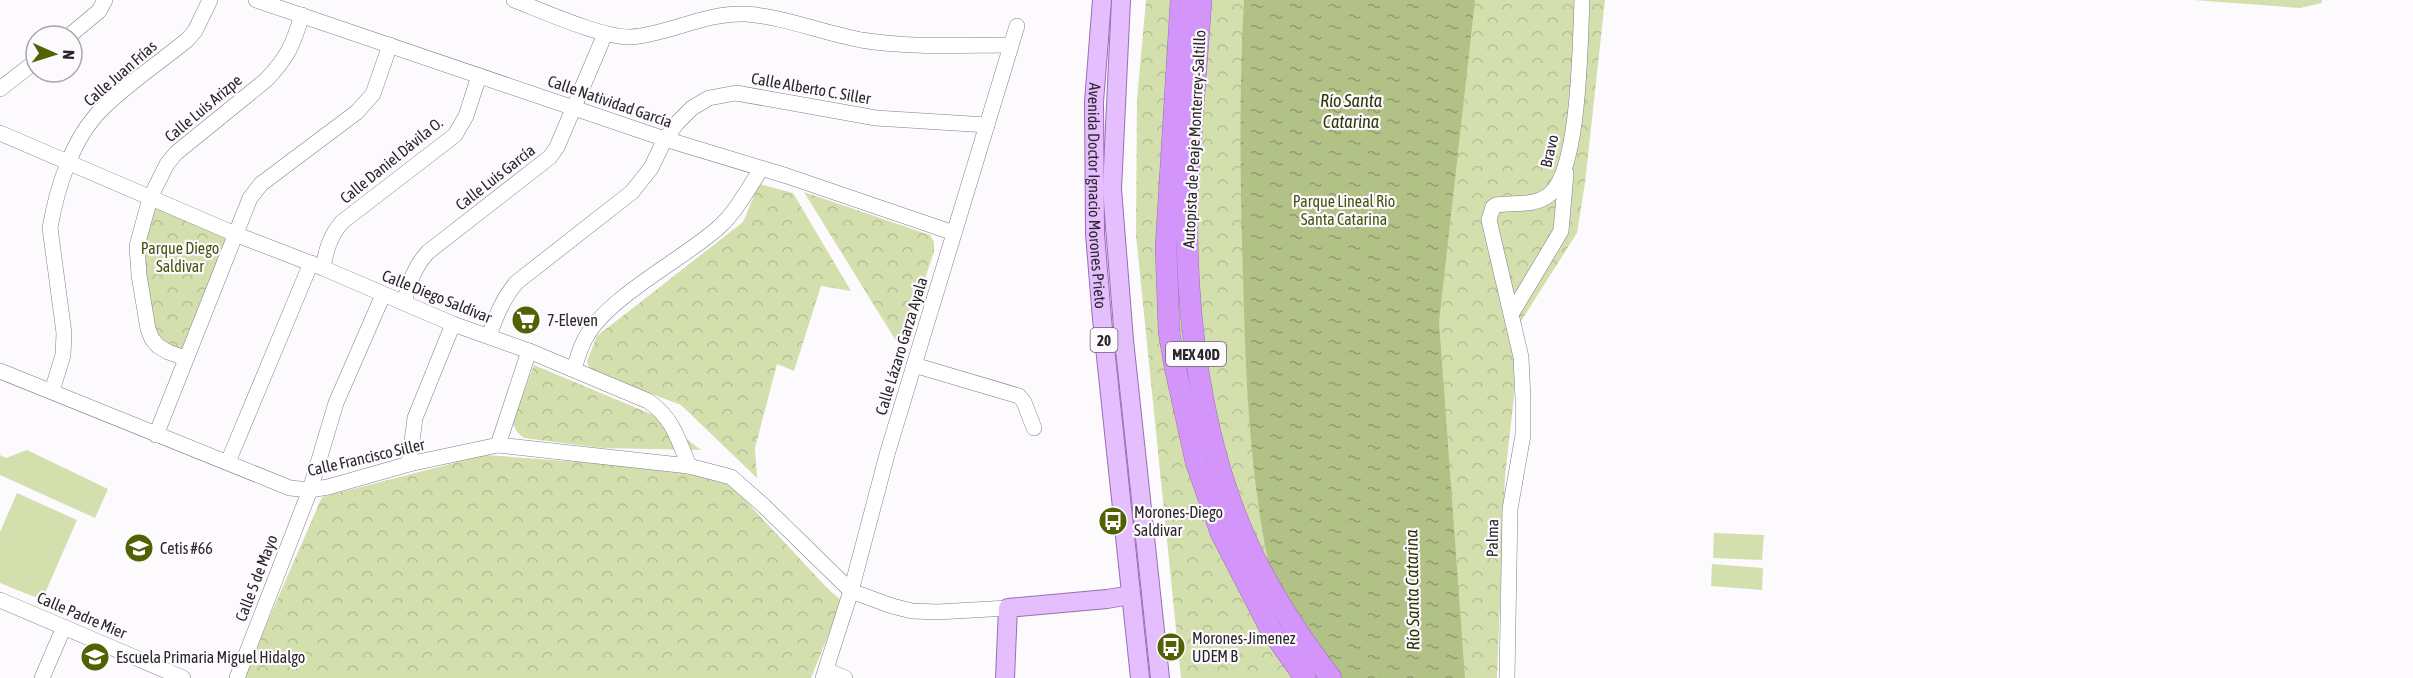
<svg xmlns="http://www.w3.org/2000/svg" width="2413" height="678" font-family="'Asap Condensed',sans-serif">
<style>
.grass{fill:#d3e0ad}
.park{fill:url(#park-crowns)}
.water{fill:url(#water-ripples)}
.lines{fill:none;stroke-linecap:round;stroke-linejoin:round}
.minor-casing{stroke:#857c8b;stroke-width:16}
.major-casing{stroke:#986eb3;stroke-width:20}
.highway-casing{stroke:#986eb3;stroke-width:22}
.minor{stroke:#fff;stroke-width:15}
.major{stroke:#e5bffd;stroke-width:18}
.highway{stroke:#d495fb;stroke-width:21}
.labels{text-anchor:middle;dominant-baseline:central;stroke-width:4.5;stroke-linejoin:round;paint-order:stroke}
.shield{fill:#fcfafd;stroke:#69666b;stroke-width:1.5}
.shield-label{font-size:15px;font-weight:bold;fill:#2a262c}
.street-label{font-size:16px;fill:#2a262c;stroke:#fcfafd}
.park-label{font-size:16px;fill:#475310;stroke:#fcfafd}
.poi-label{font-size:16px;fill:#2a262c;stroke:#fcfafd;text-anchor:start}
.water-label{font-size:18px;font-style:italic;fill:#2f3709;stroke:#fcfafd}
</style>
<defs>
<pattern id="park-crowns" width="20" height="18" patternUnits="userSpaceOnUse" patternTransform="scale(1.5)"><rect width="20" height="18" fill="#d3e0ad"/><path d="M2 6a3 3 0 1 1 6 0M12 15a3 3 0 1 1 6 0" fill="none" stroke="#b5c095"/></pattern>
<pattern id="water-ripples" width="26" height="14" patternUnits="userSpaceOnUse" patternTransform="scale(1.5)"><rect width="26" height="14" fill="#b2c185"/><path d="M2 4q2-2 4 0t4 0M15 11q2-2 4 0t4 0" fill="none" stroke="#919d6d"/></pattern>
</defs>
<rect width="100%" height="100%" fill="#fcfafd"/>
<g class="grass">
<path d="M2194 0H2322V3L2300 8Z"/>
<path d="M27 450 108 489 95 518 0 475V455L6 458Z"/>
<path d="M17 493 77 520 42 600 0 583V532Z"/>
<path d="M1714 533 1764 535 1762 560 1713 558Z"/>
<path d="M1712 564 1763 568 1762 590 1711 586Z"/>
</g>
<g class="park">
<path d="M1146 0H1605L1585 183 1577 233 1516 329 1514 397 1505 477 1497 678H1181L1136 235 1137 99Z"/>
<path d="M759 184 793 193 851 291 821 286 794 371 777 364 755 448 757 478 681 405 590 371 587 361 597 336 743 222Z"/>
<path d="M804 192 930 235 934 242V252L901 349Z"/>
<path d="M157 204 228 237 183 352 155 338 140 256Z"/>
<path d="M534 365 658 417 701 450 602 448 524 438 517 432 512 422Z"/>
<path d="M485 455 719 472 828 589 842 601 811 678H243L322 497Z"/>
</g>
<path class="water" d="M1244 0H1475L1439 322 1465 678H1302C1252 550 1246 408 1243 272 1240 181 1239 91 1244 0Z"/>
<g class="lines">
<g class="minor-casing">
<g id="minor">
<path d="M256 0 665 139 787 176 954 233"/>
<path d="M514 0C543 11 602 38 631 37 670 34 706 12 746 14 785 17 823 33 861 40 911 48 961 45 1011 45"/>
<path d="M69 36 99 11 105 0"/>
<path d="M0 89 36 61"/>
<path d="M0 133 235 234 323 268 453 324 529 351 648 401C673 418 678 439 689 466"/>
<path d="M323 268C326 250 330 236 342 222L455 135 466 116 479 76"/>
<path d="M404 302C410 282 414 267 428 252L550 157 557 147 605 34"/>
<path d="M1512 313 1561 231 1566 173"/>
<path d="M489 336C496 316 503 298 517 282L632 192 651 168 665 139 678 122 692 108 709 98 736 93 876 118 987 125"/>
<path d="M185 358 168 352 158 346 152 339 148 329 139 275 137 246 150 198 167 164 176 153 266 80C288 57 293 45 302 15"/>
<path d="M914 365 1019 396 1024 402 1034 428"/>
<path d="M574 369C577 359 580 348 585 339 607 297 682 260 718 228 736 212 748 189 761 169"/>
<path d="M0 371 290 488 310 490 328 487 409 464 498 445 689 466 731 477 764 506 851 591 892 606 912 611 937 612 1008 608"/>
<path d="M52 391 63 355 64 333 50 228C57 188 72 139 101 110 127 84 159 63 187 40L195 31 210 0"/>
<path d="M156 435 250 198 261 184 357 112 373 94 390 45"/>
<path d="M498 445 529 351"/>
<path d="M228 462 311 263"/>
<path d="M409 464 415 418 453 324"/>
<path d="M0 600 183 678"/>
<path d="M826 670 845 678"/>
<path d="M42 678 64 627"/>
<path d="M237 678 310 490 336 403 383 295"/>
<path d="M823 678 851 591 888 451 1017 26"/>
<path d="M1507 678 1510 509 1523 435V399L1521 357 1489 220 1493 207 1496 205C1514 202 1535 207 1550 194 1580 169 1580 41 1582 0"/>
</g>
</g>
<g class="major-casing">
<g id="major">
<path id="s1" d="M1102 0 1094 102 1095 234 1102 319 1140 678"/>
<path d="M1121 0 1112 189 1124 340 1160 678"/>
<path d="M1005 678 1008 608 1107 599 1131 595"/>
</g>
</g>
<g class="highway-casing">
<g id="highway">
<path d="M1181 0 1166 247 1169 332 1175 367 1196 462 1221 533 1270 628 1305 678"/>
<path d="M1201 0C1197 62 1191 124 1188 186 1183 306 1200 446 1253 555 1274 598 1302 640 1331 678"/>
</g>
</g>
<use href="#minor" class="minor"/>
<use href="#major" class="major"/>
<use href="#highway" class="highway"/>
</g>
<defs>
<g id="supermarket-disc" transform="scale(1.5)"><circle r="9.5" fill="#536105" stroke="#fcfafd"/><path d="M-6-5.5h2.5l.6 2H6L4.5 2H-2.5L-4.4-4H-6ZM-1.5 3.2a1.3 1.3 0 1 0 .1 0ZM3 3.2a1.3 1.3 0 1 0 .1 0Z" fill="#fff"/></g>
<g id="bus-disc" transform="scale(1.5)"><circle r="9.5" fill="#536105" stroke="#fcfafd"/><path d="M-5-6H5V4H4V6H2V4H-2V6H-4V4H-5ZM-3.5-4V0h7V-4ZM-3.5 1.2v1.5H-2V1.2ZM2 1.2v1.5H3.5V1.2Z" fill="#fff"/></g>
<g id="school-disc" transform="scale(1.5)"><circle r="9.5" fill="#536105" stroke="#fcfafd"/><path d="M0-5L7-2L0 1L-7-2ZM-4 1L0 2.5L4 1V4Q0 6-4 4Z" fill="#fff"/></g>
</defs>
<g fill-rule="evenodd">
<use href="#supermarket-disc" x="526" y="320"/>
<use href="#bus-disc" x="1113" y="521"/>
<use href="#school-disc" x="139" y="548"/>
<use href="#bus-disc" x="1171" y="647"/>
<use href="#school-disc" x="95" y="657"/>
</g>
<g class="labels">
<g class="shield">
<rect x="1090.5" y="328" width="27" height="24" rx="4.5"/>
<rect x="1166" y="342" width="60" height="24" rx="4.5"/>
</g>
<g class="shield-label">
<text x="1104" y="340">20</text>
<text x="1196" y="354">MEX 40D</text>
</g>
<g class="street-label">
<text transform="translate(120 73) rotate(-41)">Calle Juan Frías</text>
<text transform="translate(811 88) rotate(10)">Calle Alberto C. Siller</text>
<text transform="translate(610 101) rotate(19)">Calle Natividad García</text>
<text transform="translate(203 108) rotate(-40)">Calle Luis Arizpe</text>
<text transform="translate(1194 139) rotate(-87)">Autopista de Peaje Monterrey-Saltillo</text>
<text transform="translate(1549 151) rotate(-77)">Bravo</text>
<text transform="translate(391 160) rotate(-39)">Calle Daniel Dávila O.</text>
<text transform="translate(495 177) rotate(-38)">Calle Luis García</text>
<text stroke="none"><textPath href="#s1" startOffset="196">Avenida Doctor Ignacio Morones Prieto</textPath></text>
<text transform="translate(437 296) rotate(22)">Calle Diego Saldívar</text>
<text transform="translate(901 346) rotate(-73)">Calle Lázaro Garza Ayala</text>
<text transform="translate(366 457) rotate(-13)">Calle Francisco Siller</text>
<text transform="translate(1492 538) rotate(-89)">Palma</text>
<text transform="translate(256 578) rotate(-69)">Calle 5 de Mayo</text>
<text transform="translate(82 615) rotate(23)">Calle Padre Mier</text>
</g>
<g class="park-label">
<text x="1344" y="201">Parque Lineal Río<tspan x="1344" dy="18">Santa Catarina</tspan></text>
<text x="180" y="248">Parque Diego<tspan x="180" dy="18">Saldivar</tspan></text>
</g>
<g class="poi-label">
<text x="547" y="320">7-Eleven</text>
<text x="1134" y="512">Morones-Diego<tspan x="1134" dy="18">Saldivar</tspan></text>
<text x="160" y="548">Cetis #66</text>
<text x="1192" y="638">Morones-Jimenez<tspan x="1192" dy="18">UDEM B</tspan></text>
<text x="116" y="657">Escuela Primaria Miguel Hidalgo</text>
</g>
<g class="water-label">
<text x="1351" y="100">Río Santa<tspan x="1351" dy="21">Catarina</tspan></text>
<text transform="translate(1412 590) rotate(-91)">Río Santa Catarina</text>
</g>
</g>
<g transform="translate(54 54) rotate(93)"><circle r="28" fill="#fcfafd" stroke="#a8a5a9" stroke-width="1.5"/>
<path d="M0-4.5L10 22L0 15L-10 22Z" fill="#536105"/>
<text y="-9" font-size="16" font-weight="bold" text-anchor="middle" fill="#2a262c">N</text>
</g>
</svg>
